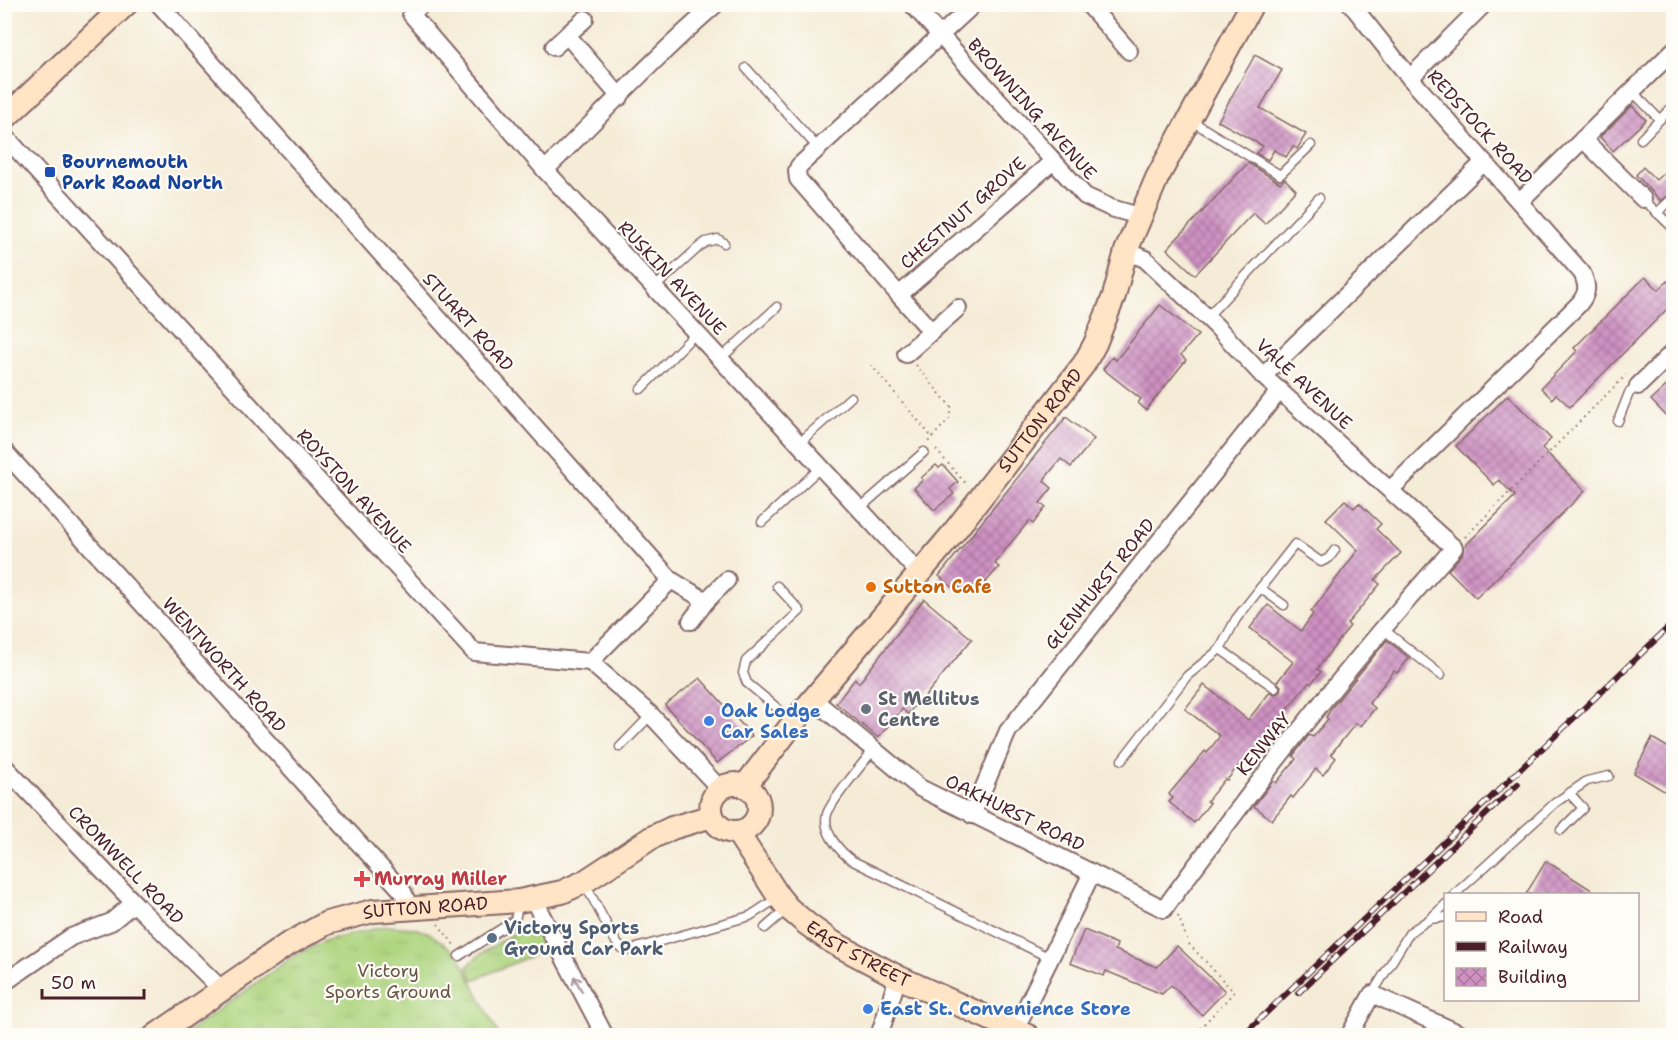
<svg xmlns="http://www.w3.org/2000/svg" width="1678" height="1040" font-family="'Shantell Sans',sans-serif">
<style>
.grass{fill:url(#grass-tufts);stroke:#7c7a54;stroke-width:1.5}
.building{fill:url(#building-cross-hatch)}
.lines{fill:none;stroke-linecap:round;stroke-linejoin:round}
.lane-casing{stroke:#866767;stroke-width:11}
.street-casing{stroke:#866767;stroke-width:20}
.secondary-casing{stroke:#866767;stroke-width:26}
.path{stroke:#866767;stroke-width:2;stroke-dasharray:1.5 4.5;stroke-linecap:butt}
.lane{stroke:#fff;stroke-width:8}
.street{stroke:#fff;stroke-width:16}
.secondary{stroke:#ffe4c6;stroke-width:22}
.rail-casing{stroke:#4a1f2b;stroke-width:6}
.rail{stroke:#fdfcf7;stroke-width:4;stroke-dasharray:11;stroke-linecap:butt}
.oneway{stroke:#ae9aa0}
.transit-dot{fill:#1a4fb4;stroke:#fdfcf7;stroke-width:2}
.food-dot{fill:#e8710a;stroke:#fdfcf7;stroke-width:2}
.worship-dot{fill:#6b7280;stroke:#fdfcf7;stroke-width:2}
.shop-dot{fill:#3f7fe0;stroke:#fdfcf7;stroke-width:2}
.health-dot{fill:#e0444e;stroke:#fdfcf7;stroke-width:2}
.service-dot{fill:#5c6f8a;stroke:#fdfcf7;stroke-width:2}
.labels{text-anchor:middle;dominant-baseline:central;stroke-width:4.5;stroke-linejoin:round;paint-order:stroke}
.street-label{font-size:18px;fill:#4a1f2b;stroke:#fdfcf7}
.transit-label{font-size:18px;font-weight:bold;fill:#164399;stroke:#fdfcf7;text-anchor:start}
.food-label{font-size:18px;font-weight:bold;fill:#c56008;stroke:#fdfcf7;text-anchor:start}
.worship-label{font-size:18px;font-weight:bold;fill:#5b616d;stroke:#fdfcf7;text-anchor:start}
.shop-label{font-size:18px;font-weight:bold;fill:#366cbe;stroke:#fdfcf7;text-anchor:start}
.health-label{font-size:18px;font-weight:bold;fill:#be3a42;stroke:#fdfcf7;text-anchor:start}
.service-label{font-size:18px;font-weight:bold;fill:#4e5e75;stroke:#fdfcf7;text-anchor:start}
.park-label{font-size:18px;fill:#685544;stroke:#fdfcf7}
</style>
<defs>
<pattern id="grass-tufts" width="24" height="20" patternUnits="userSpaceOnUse" patternTransform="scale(1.5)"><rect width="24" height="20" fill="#add47e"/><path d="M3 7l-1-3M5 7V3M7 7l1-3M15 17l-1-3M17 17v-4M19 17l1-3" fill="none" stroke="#96b66d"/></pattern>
<pattern id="building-cross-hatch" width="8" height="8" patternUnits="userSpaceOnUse" patternTransform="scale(1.5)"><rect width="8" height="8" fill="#ce91c2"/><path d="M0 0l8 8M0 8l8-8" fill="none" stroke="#a9769e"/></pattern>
</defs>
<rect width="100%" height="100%" fill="#fdfcf7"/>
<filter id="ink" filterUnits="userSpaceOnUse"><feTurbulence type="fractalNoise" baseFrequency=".0167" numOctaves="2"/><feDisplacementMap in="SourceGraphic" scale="12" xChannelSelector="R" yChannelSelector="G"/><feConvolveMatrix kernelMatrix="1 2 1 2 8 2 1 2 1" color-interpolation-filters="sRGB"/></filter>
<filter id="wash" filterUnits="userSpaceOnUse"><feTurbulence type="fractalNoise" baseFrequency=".008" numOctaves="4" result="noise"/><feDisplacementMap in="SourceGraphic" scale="24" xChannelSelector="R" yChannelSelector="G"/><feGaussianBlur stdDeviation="1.35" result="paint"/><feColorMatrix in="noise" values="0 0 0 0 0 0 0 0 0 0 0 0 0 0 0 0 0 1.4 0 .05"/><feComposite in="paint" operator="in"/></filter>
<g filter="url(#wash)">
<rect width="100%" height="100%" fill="#f5ecd7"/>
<g class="grass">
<path d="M533 921 548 949 473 980 467 967 479 955Z"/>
<path d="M386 926 415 928 429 933 458 954 499 1035 183 1036 292 957 324 941Z"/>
</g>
<g id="blocks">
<g class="building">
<path d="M1255 55 1282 70 1260 108 1306 134 1297 149 1293 146 1286 157 1274 150 1268 160 1256 153 1263 146 1218 121Z"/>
<path d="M1632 106 1646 120 1613 151 1600 137Z"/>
<path d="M1248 163 1280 183 1285 179 1296 190 1265 224 1253 213 1195 275 1167 249Z"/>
<path d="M1674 163V191L1661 201 1636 175 1643 167 1656 180Z"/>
<path d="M1645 277 1659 290 1667 281 1674 287V302L1570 407 1556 394 1552 399 1541 388 1577 351 1574 348Z"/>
<path d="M1160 305 1198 335 1181 355 1186 360 1146 410 1138 403 1141 399 1103 369 1112 357 1116 360Z"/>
<path d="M1674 379V424L1651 400Z"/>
<path d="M1508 395 1551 439 1542 448 1585 491 1476 598 1448 570 1462 555 1464 547 1515 496 1499 480 1494 485 1456 446Z"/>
<path d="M1066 417 1094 439 1071 467 1061 459 1046 477 1044 481 1052 488 1040 503 1046 507 1033 524 1029 521 1005 550 995 564 999 567 985 583 980 579 968 593 959 586 956 590 939 576Z"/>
<path d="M936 465 939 468 943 465 958 482 950 489 954 494 934 510 914 488 923 480 921 478Z"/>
<path d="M1345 500 1354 508 1359 503 1381 524 1376 529 1401 553 1375 580 1380 584 1347 624 1350 626 1317 669 1321 672 1311 684 1309 682 1273 727 1276 730 1264 745 1262 743 1250 759 1246 756 1227 780 1225 779 1207 801 1210 803 1194 823 1169 802 1173 798 1169 794 1205 751 1207 753 1220 736 1185 709 1204 685 1248 720 1270 692 1275 694 1280 692 1281 686 1277 682 1293 662 1250 628 1268 605 1301 631 1313 614 1311 612 1358 550 1326 519Z"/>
<path d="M924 599 972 639 921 701 919 700 908 714 902 709 878 738 836 703 855 679 859 683Z"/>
<path d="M1387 640 1409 658 1397 673 1394 671 1369 703 1375 708 1361 726 1356 723 1331 754 1336 758 1323 775 1316 769 1293 798 1291 796 1272 820 1254 806 1273 781 1276 783 1296 759 1293 756 1309 735 1313 737 1328 719 1326 717 1333 706Z"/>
<path d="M700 678 752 736 717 763 665 705Z"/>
<path d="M1652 738 1674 751V797L1634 773Z"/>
<path d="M1546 861 1598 894H1526Z"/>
<path d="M1084 930 1117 944 1115 950 1157 967 1177 946 1225 991 1202 1015 1171 985 1162 994 1106 971 1104 976 1070 963Z"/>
</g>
</g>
</g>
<g filter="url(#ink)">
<use href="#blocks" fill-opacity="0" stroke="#866767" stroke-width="1.5"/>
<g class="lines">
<g class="lane-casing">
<g id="lane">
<path d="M746 68 818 148"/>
<path d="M1632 91 1659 119"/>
<path d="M1190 120 1280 175 1311 145"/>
<path d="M1641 139 1671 108"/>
<path d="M1643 199 1674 229"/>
<path d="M1657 213 1674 197"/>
<path d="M654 288 699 247 706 242 718 239 724 243"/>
<path d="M1207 317 1319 198"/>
<path d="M720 359 777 307"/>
<path d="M641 389 696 333"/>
<path d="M1618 421 1629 393 1638 386"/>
<path d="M798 444 851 397"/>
<path d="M859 509 924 452"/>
<path d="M762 522 820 468"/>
<path d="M777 586 800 611 746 661 743 673 747 683 794 722"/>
<path d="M1260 588 1284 605"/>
<path d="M1383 629 1441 675"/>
<path d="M1220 649 1236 619 1295 544 1321 562 1329 558 1335 550"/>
<path d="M620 747 651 715"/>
<path d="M873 750C863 764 832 799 827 814 822 832 840 852 853 861L1050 958"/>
<path d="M1122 760 1187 676 1220 649 1275 688"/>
<path d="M1561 830 1583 808 1569 793"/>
<path d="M585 884 616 942 621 948 629 950 750 916 779 897"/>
<path d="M1455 894 1555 803 1587 781 1609 776"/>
<path d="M1430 919 1446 917"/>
<path d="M765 928 788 908"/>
<path d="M459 956 515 920 519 901"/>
<path d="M1372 994 1410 932 1430 919 1446 904"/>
</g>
</g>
<g class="street-casing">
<g id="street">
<path d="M159 4 671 580 590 662"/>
<path d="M422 4 411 14 545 170 920 574"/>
<path d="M912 4 1085 196 1111 208 1139 216"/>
<path d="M974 4 799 166 797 171 798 179 899 295 1052 162"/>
<path d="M1088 4 1129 51"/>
<path d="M1351 4 1410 78 1582 273C1588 286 1588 293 1579 304L1390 490"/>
<path d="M585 19 567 35 620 97"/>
<path d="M554 47 567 35"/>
<path d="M1410 78 1484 4"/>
<path d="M4 135 474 652 590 662 651 715 720 789"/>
<path d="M1583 139 1643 199"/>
<path d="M545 170C602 114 656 56 716 4"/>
<path d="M1520 201 1674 50"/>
<path d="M899 295 931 331"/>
<path d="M906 354 958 308"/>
<path d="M1263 376 1484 162"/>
<path d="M1638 386 1674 351"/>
<path d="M4 451 403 892 409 907"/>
<path d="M671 580 706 601"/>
<path d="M691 621 706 601 727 580"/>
<path d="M814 700 920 788 1092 873 1015 1030"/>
<path d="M4 766 138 907 222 990"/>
<path d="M972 815 1008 731 1280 390"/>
<path d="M1092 873 1164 909C1255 784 1350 662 1454 548L1263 376 1216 326 1145 259 1126 251"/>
<path d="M533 899 605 1036"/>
<path d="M8 980 71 937 111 922 134 903"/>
<path d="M879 1036 898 977"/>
<path d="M1349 1036 1372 994 1465 1036"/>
</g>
</g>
<g class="secondary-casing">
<g id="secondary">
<path d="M4 119 126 4"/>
<circle cx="735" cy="808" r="24"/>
<path id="s1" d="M745 786 794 722 950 537 1084 364 1095 344 1114 296 1126 251 1157 178 1252 4"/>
<path id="s2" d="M737 832 779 897 788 908 807 924 832 942 898 977 1028 1036"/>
<path id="s3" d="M155 1036 285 946 327 923 373 911 519 901 562 892 584 882 651 838 672 828 712 816"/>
</g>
</g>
<g class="path">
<path d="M1667 337 1674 331"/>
<path d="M871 365 931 436"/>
<path d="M916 365 951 407 949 419 928 442"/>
<path d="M936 450 968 486"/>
<path d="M1465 537 1626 375"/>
<path d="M1178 916 1189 944 1234 992 1193 1036"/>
<path d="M438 924 455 946"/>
</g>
<use href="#lane" class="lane"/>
<use href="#street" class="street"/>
<use href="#secondary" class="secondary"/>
<g class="rail-casing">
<g id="rail">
<path d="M1298 993 1518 784"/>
<path d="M1242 1036 1674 622"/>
</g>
</g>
<use href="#rail" class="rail"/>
</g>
<defs><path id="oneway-shaft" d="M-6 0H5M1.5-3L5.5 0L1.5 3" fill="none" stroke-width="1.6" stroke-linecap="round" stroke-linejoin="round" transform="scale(1.5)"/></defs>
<use class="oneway" href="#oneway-shaft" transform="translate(578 984) rotate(-118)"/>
</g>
<rect class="transit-dot" x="44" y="166" width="12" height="12" rx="3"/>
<circle class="food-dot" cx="871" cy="587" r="6"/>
<circle class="worship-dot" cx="866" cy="709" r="6"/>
<g class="shop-dot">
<circle cx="709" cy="721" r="6"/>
<circle cx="868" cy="1009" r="6"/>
</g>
<path class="health-dot" d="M359 870h6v6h6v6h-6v6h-6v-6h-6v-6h6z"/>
<circle class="service-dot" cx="492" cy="938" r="6"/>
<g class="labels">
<g class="street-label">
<text transform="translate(1032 109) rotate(48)">BROWNING AVENUE</text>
<text transform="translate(1480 127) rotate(48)">REDSTOCK ROAD</text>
<text transform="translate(963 213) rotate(-41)">CHESTNUT GROVE</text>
<text transform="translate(672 278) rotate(47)">RUSKIN AVENUE</text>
<text transform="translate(468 322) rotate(48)">STUART ROAD</text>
<text transform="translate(1304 384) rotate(43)">VALE AVENUE</text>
<text stroke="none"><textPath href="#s1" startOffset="470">SUTTON ROAD</textPath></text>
<text transform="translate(354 491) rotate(48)">ROYSTON AVENUE</text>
<text transform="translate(1100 584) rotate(-51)">GLENHURST ROAD</text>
<text transform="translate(224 665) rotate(48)">WENTWORTH ROAD</text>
<text transform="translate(1264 744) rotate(-51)">KENWAY</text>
<text transform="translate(1015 813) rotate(26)">OAKHURST ROAD</text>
<text transform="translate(126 865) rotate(46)">CROMWELL ROAD</text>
<text stroke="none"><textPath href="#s3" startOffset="306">SUTTON ROAD</textPath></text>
<text stroke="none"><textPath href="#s2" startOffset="176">EAST STREET</textPath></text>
</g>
<g class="transit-label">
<text x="62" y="162">Bournemouth<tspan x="62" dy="21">Park Road North</tspan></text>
</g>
<g class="food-label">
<text x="883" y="587">Sutton Cafe</text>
</g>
<g class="worship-label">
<text x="878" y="699">St Mellitus<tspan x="878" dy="21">Centre</tspan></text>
</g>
<g class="shop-label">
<text x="721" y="711">Oak Lodge<tspan x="721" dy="21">Car Sales</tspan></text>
<text x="880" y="1009">East St. Convenience Store</text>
</g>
<g class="health-label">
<text x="374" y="879">Murray Miller</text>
</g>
<g class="service-label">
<text x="504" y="928">Victory Sports<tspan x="504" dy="21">Ground Car Park</tspan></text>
</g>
<g class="park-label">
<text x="388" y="971">Victory<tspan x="388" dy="21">Sports Ground</tspan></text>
</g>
</g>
<rect width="1678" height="1040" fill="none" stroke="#fdfcf7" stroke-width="24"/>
<rect x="1444" y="893" width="195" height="108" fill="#fdfcf7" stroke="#b5a4a5" stroke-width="1.5"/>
<rect x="1456" y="912" width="30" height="9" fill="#ffe4c6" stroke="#b5a4a5" stroke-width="1.5"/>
<text x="1498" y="923" font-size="18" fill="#4a1f2b">Road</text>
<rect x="1456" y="942" width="30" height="9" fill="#4a1f2b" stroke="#b5a4a5" stroke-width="1.5"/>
<text x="1498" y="953" font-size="18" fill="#4a1f2b">Railway</text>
<rect x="1456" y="968" width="30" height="18" fill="url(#building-cross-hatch)" stroke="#b5a4a5" stroke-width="1.5"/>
<text x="1498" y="983" font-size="18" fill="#4a1f2b">Building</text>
<path d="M42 989v9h102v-9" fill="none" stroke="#4a1f2b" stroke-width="3"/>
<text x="51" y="989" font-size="18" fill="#4a1f2b" stroke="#fdfcf7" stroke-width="4.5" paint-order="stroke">50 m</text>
</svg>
